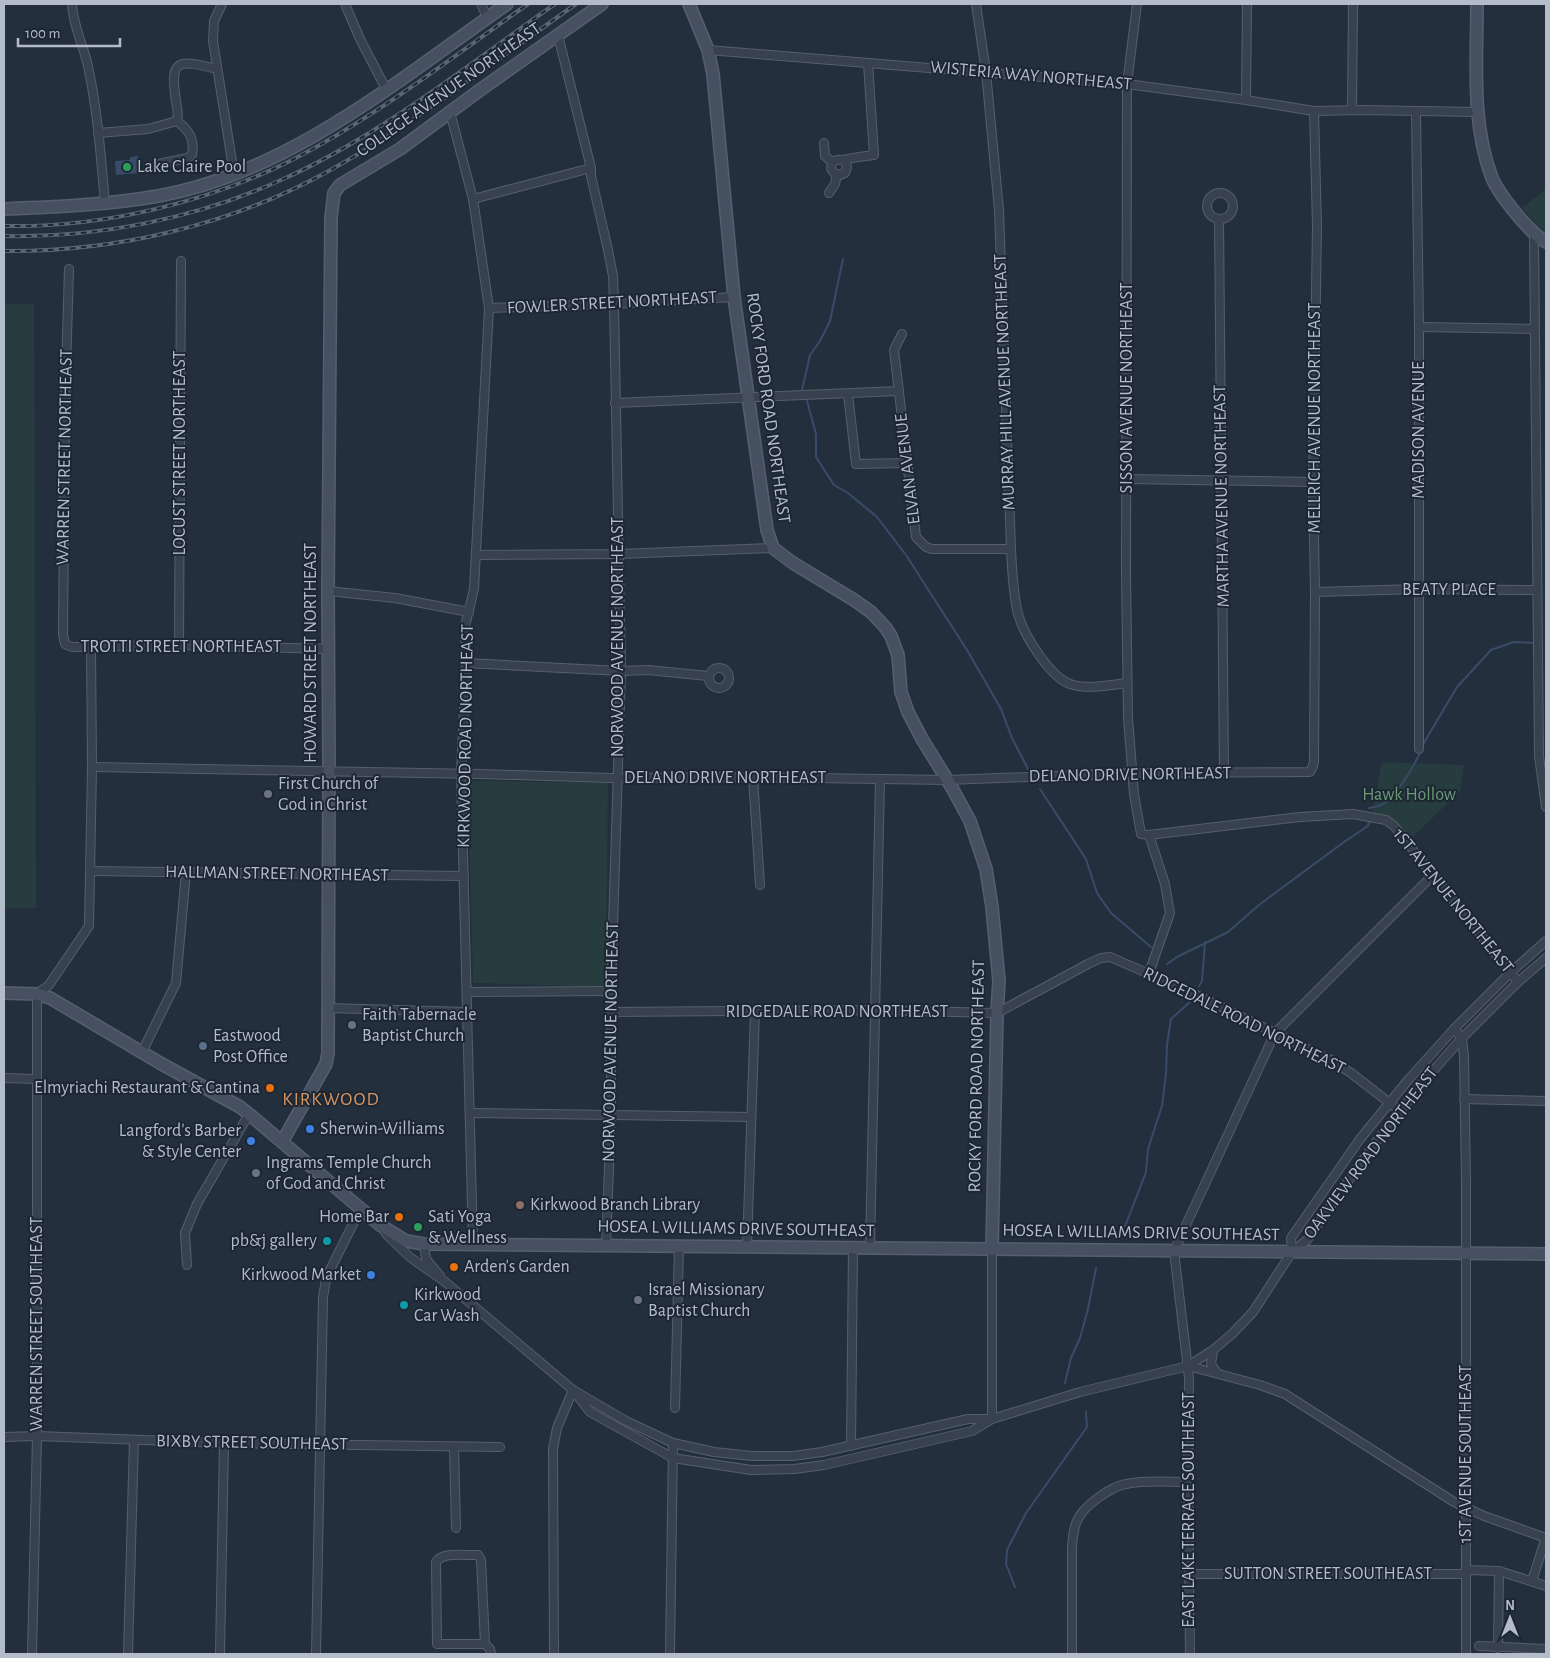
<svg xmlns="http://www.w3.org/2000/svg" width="1550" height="1658" font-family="'Alegreya Sans',sans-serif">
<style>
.green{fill:#263c3f}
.water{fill:#394c67}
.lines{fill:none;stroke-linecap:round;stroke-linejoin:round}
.stream{stroke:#394c67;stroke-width:2}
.street-casing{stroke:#565f6c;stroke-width:10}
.secondary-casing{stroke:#565f6c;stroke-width:14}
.street{stroke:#38414e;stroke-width:8}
.secondary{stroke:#465061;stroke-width:11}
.rail-casing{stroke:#5a6575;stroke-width:4}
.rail{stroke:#1d2633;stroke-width:2;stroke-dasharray:5.5;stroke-linecap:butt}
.leisure-dot{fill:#2e9e5b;stroke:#1d2633;stroke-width:2}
.worship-dot{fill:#6b7280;stroke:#1d2633;stroke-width:2}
.service-dot{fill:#5c6f8a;stroke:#1d2633;stroke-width:2}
.food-dot{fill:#e8710a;stroke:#1d2633;stroke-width:2}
.shop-dot{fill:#3f7fe0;stroke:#1d2633;stroke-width:2}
.education-dot{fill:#8d6e63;stroke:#1d2633;stroke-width:2}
.culture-dot{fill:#0f9aa8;stroke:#1d2633;stroke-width:2}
.labels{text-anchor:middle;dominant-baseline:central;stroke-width:4;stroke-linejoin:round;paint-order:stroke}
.street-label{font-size:18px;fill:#b4bcc9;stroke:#1d2633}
.poi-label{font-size:18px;fill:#b4bcc9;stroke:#1d2633;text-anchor:start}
.park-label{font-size:18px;fill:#6b9a76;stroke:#1d2633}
.neighbourhood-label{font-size:19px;letter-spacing:1px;fill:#d59563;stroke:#1d2633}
</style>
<rect width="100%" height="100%" fill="#242f3e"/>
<g class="green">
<path d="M1546 186V232L1534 222 1522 208 1542 192Z"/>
<path d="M4 304H34L36 908H4Z"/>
<path d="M1382 762 1464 765 1460 791 1413 837 1373 811Z"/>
<path d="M468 781 608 783 606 987 473 983Z"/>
</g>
<path class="water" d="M138 156 139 173 116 175 115 161 130 160V157Z"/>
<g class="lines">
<g class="stream">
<path d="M802 390 810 355 820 341 830 321 843 259"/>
<path d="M807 401 816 434V457L823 468 834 485 848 493 877 517 906 555 967 650 1001 709 1012 738 1028 769"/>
<path d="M1422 746 1457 687 1491 650 1514 642 1536 643"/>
<path d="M1040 789 1086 859 1097 893 1111 913 1151 947"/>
<path d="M1369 808C1373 807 1377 807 1381 805 1395 799 1415 765 1421 750"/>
<path d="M1167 964 1177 957 1228 932 1259 905 1344 842 1368 826 1369 821"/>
<path d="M1199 986 1202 981 1205 942"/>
<path d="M1117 1236 1126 1224 1146 1172 1148 1149 1162 1106 1166 1074 1167 1045 1171 1019 1191 1001"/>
<path d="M1065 1383 1071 1358 1080 1338 1088 1309 1096 1268"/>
<path d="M1015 1587 1006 1564 1007 1550 1026 1513 1087 1427 1086 1412"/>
</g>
<g class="street-casing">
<g id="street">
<path d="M72 4C73 28 85 48 89 71 98 115 101 159 105 203"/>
<path d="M222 4 214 21 213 41 234 174"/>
<path d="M345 4 360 39 386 89"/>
<path d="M481 4 487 17"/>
<path d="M976 4 986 72 999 210 1011 549C1012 571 1013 593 1018 614 1024 635 1049 676 1070 684 1087 690 1110 685 1127 683"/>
<path d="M1137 4 1127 84 1126 574 1128 718 1134 794 1141 834 1149 835 1165 884 1170 913 1149 973"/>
<path d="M558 35 591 168V176L608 250 613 276 614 304 621 671 611 991V1115L606 1246"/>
<path d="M708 50 1127 84 1246 100 1314 111 1362 110 1477 112"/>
<path d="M1246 100 1247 4"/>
<path d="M1352 110 1353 4"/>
<path d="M450 112 473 199 489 308 474 589 465 626 466 663 461 774 473 1245"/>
<path d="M1416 112 1419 327V749"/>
<path d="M98 133 148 129 177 121"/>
<path d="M824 143 825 156 832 162"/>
<path d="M845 161 847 167 845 173 840 175 835 174 831 169 832 162C838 158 841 161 848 159 857 157 865 156 874 155L868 63"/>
<path d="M159 164 187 158 192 155C195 139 189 130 177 121 179 114 177 108 176 101 169 57 179 60 217 69"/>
<path d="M829 193 835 184 837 174"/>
<circle cx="1220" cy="206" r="13"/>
<path d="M473 199 591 168"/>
<path d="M1219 220 1224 773"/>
<path d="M1534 234 1539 756 1546 807"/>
<path d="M69 269 65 405 63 635 65 644 72 647 179 645 328 649"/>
<path d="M489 308 614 304 734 297"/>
<path d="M1419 327 1535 329"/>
<path d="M902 334 894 350 916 537 926 547 932 549H1011"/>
<path d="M848 394 856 464 908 463"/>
<path d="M615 403 899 391"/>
<path d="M1127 479 1313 482"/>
<path d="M476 555 619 554 773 548"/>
<path d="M328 591 395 598 469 612"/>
<path d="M1315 592 1418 589 1536 590"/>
<path d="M179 645 181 261"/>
<path d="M466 663 621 671 648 670 708 676"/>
<circle cx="719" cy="678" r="10"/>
<path d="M92 767 480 774 610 778 753 777 948 780 1132 773 1310 772 1313 766 1314 761 1315 592 1313 482 1317 226 1314 111"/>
<path d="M753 777 760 885"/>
<path d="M1149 835 1300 817 1353 814 1386 820 1394 826 1518 982"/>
<path d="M91 871 464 876"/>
<path d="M467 992 611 991"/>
<path d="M328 1008 467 1012"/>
<path d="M611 1012 875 1010 997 1013 1088 964 1101 958 1110 957 1184 989 1331 1060 1351 1073 1400 1111"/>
<path d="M1454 1029 1462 1038 1464 1056 1466 1181V1654"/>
<path d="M142 1052 176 983 186 872"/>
<path d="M4 1078 37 1079"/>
<path d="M1464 1099 1546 1101"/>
<path d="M470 1113 751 1117"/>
<path d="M383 1229 388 1236 411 1258 444 1281 573 1390 626 1421 673 1443 714 1452 752 1456H793L822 1452 968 1419H990"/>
<path d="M424 1244 426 1259 440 1276"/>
<path d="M747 1247 755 1011"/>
<path d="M870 1248 880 779"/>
<path d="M992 1249V1419"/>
<path d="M1292 1252 1291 1238 1360 1139 1409 1079 1454 1029 1510 973 1546 941"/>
<path d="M187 1265 185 1233 197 1204 249 1114"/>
<path d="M1213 1350 1211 1364 1217 1373"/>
<path d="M1188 1366 1260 1385 1285 1394 1454 1502 1484 1516 1546 1538"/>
<path d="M573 1390 590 1412 673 1458 751 1470 794 1469 824 1465 972 1431 992 1419 1080 1392 1188 1366 1213 1350 1232 1334 1253 1312 1292 1252 1307 1240 1372 1147 1418 1088 1462 1038 1518 982 1546 958"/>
<path d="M675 1408 679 1246"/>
<path d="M4 1437 37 1436 224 1443 500 1447"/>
<path d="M851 1446 853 1248"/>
<path d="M454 1447 456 1528"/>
<path d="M1466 1570 1499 1571 1546 1586"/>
<path d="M1190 1574H1466"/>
<path d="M1532 1581 1546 1537"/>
<path d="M485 1644H437L436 1562C443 1551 466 1556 478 1555L481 1560 485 1644 490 1649 491 1654"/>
<path d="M1479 1646 1546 1649"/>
<path d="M1498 1648 1499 1571"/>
<path d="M32 1654 37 1436V994L49 985 89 926 92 767 91 646"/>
<path d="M128 1654 134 1440"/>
<path d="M220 1654 224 1443"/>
<path d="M316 1654 323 1297 326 1280 330 1270 361 1208"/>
<path d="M554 1654 553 1449 557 1428 573 1390"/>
<path d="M670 1654 673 1443"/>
<path d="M1072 1654V1547C1073 1538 1073 1529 1077 1521 1083 1506 1110 1487 1126 1484 1146 1480 1168 1482 1188 1482"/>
<path d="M1190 1654 1188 1482 1189 1378 1174 1251 1275 1033 1433 875"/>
</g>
</g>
<g class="secondary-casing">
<g id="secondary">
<path d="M689 4 708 50 713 74 734 297 767 530 773 548 793 563 854 600 871 612 885 627 891 636 898 655 901 692 908 712 922 739 951 786 970 821 986 869 992 907 999 981 997 1013 992 1249"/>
<path d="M1477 4C1477 62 1471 123 1492 178 1498 192 1509 205 1518 216 1527 226 1534 235 1546 242"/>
<path d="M4 209C55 207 107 205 158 196 289 173 401 78 507 4"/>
<path d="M4 993 37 994 50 998 160 1063 240 1107 249 1114 380 1225 406 1241 424 1244 1546 1254"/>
<path d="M282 1142 326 1064 328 1053 329 767 328 591 331 217 334 193 340 185 400 149 480 90 602 4"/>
</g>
</g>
<use href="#street" class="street"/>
<use href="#secondary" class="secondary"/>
<g class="rail-casing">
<g id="rail">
<path d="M4 226C100 228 207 203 292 160 376 117 451 58 528 4"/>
<path d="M4 236C97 238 195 219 281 180 380 136 466 66 555 4"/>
<path d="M4 251C114 252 228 226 325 173 412 126 495 61 576 4"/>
</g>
</g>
<use href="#rail" class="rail"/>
</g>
<g class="leisure-dot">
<circle cx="127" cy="167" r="5"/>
<circle cx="418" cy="1227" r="5"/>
</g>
<g class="worship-dot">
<circle cx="268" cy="794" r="5"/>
<circle cx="352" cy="1025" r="5"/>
<circle cx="256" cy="1173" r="5"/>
<circle cx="638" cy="1300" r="5"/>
</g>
<circle class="service-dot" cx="203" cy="1046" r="5"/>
<g class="food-dot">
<circle cx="270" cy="1088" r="5"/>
<circle cx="399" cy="1217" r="5"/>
<circle cx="454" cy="1267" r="5"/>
</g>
<g class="shop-dot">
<circle cx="310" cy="1129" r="5"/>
<circle cx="251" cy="1141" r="5"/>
<circle cx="371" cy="1275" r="5"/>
</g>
<circle class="education-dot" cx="520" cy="1205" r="5"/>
<g class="culture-dot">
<circle cx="327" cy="1241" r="5"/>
<circle cx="404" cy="1305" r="5"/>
</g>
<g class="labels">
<g class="street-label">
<text transform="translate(1031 76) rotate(5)">WISTERIA WAY NORTHEAST</text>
<text transform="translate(449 90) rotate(-35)">COLLEGE AVENUE NORTHEAST</text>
<text transform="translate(612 303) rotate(-3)">FOWLER STREET NORTHEAST</text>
<text transform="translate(1005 382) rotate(-92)">MURRAY HILL AVENUE NORTHEAST</text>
<text transform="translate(1127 388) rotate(-90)">SISSON AVENUE NORTHEAST</text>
<text transform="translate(768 408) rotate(82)">ROCKY FORD ROAD NORTHEAST</text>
<text transform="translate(1315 418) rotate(-90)">MELLRICH AVENUE NORTHEAST</text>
<text transform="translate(1419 430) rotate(-90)">MADISON AVENUE</text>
<text transform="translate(180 453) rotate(-90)">LOCUST STREET NORTHEAST</text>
<text transform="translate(65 457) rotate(-89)">WARREN STREET NORTHEAST</text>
<text transform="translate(908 469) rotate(-97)">ELVAN AVENUE</text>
<text transform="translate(1222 496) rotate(-91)">MARTHA AVENUE NORTHEAST</text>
<text x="1449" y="590">BEATY PLACE</text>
<text transform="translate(618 637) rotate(-90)">NORWOOD AVENUE NORTHEAST</text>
<text x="181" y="647">TROTTI STREET NORTHEAST</text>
<text transform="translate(311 653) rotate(-90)">HOWARD STREET NORTHEAST</text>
<text transform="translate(466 736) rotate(-89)">KIRKWOOD ROAD NORTHEAST</text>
<text transform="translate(1130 775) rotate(-1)">DELANO DRIVE NORTHEAST</text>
<text x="725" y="778">DELANO DRIVE NORTHEAST</text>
<text transform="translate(277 874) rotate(1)">HALLMAN STREET NORTHEAST</text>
<text transform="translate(1453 901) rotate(51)">1ST AVENUE NORTHEAST</text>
<text x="837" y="1012">RIDGEDALE ROAD NORTHEAST</text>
<text transform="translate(1244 1021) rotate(26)">RIDGEDALE ROAD NORTHEAST</text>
<text transform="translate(611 1042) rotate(-89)">NORWOOD AVENUE NORTHEAST</text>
<text transform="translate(977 1076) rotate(-89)">ROCKY FORD ROAD NORTHEAST</text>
<text transform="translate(1371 1153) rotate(-53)">OAKVIEW ROAD NORTHEAST</text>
<text transform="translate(736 1229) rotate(1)">HOSEA L WILLIAMS DRIVE SOUTHEAST</text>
<text transform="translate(1141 1233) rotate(1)">HOSEA L WILLIAMS DRIVE SOUTHEAST</text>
<text transform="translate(37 1324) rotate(-90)">WARREN STREET SOUTHEAST</text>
<text transform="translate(252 1443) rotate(1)">BIXBY STREET SOUTHEAST</text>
<text transform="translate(1466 1454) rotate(-90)">1ST AVENUE SOUTHEAST</text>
<text transform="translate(1189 1510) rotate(-90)">EAST LAKE TERRACE SOUTHEAST</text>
<text x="1328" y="1574">SUTTON STREET SOUTHEAST</text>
</g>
<g class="poi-label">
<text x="137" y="167">Lake Claire Pool</text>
<text x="278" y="784">First Church of<tspan x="278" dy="21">God in Christ</tspan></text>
<text x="362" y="1015">Faith Tabernacle<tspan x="362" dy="21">Baptist Church</tspan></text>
<text x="213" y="1036">Eastwood<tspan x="213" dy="21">Post Office</tspan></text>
<text x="260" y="1088" text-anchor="end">Elmyriachi Restaurant &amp; Cantina</text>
<text x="320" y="1129">Sherwin-Williams</text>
<text x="241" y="1131" text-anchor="end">Langford's Barber<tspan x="241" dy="21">&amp; Style Center</tspan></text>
<text x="266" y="1163">Ingrams Temple Church<tspan x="266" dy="21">of God and Christ</tspan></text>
<text x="530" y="1205">Kirkwood Branch Library</text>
<text x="389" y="1217" text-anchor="end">Home Bar</text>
<text x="428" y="1217">Sati Yoga<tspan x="428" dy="21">&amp; Wellness</tspan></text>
<text x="317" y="1241" text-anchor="end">pb&amp;j gallery</text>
<text x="464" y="1267">Arden's Garden</text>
<text x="361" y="1275" text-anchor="end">Kirkwood Market</text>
<text x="648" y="1290">Israel Missionary<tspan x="648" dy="21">Baptist Church</tspan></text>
<text x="414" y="1295">Kirkwood<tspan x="414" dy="21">Car Wash</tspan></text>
</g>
<g class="park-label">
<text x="1409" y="795">Hawk Hollow</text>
</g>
<g class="neighbourhood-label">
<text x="331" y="1099">KIRKWOOD</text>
</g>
</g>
<rect width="1550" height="1658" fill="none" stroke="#b4bcc9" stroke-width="10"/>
<g transform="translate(1510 1618)" stroke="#1d2633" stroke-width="4" paint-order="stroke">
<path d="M0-4L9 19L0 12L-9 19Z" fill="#b4bcc9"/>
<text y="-8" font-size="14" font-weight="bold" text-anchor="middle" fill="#b4bcc9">N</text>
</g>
<path d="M18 38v8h102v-8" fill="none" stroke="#b4bcc9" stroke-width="2.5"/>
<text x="25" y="38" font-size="15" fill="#b4bcc9" stroke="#1d2633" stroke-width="4" paint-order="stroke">100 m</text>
</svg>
